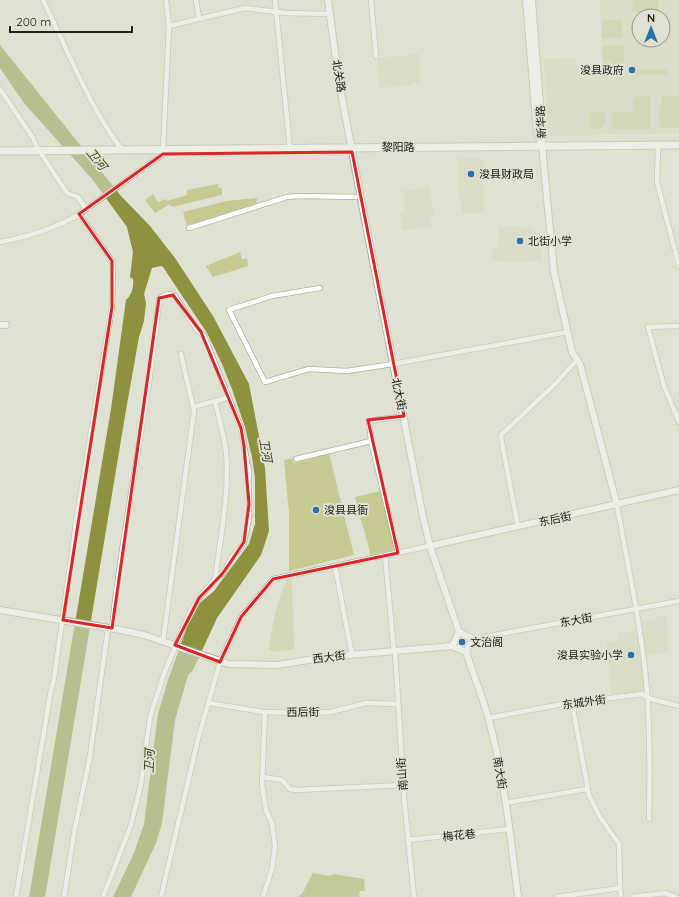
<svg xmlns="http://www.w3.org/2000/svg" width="679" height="897" font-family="Quicksand,'Noto Sans SC',sans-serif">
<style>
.built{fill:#d2d5be;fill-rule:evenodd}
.green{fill:#c4ca92}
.forest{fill:#a5ab57}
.water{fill:#8d923e}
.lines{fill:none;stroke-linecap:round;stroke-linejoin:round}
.street-casing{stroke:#afb0a2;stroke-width:6}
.secondary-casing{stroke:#afb0a2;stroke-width:8}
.primary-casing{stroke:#afb0a2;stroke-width:9}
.street{stroke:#fff;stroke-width:4.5}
.secondary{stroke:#fff;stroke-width:6}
.primary{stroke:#fff;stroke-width:7}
.marked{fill:none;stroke:#d62828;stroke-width:3;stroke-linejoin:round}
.poi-dot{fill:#2a72a6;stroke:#dfe1d2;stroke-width:1.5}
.labels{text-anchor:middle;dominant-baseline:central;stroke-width:4;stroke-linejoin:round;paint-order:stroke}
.poi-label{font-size:11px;fill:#21211c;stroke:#dfe1d2;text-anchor:start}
.street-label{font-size:11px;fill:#21211c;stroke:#dfe1d2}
.water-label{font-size:12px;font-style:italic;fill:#393b17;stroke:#dfe1d2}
</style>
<rect width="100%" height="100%" fill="#dfe1d2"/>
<g class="built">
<path d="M600 0H679V134H598V136H551L548 127 544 59 576 58 577 66 602 65ZM639 16H663V40H639Z"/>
<path d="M419 54 421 82 411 83V85L379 88 377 58Z"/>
<path d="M458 159H484V213H463L458 190Z"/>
<path d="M430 187 434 215 430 216 432 227 402 230 400 212 405 211 403 191Z"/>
<path d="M499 226 526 227 541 234 542 260 522 262 492 261 493 248 498 247Z"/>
<path d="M667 615 668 653 641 656 645 692 611 697 607 642 618 641 617 633 642 630 641 623 656 619V616Z"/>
</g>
<g class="green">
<path d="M633 0H658V12H632Z"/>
<path d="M661 13H668V43H662L663 16H661Z"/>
<rect x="602" y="20" width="20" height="18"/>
<path d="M603 46H624V70L603 69Z"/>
<path d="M637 70H667L669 74 637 75 635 72Z"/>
<path d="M637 96H648L650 98 651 128 649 129H614L612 126V113L633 112V99Z"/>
<path d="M678 96 679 128H660L659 117 662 97Z"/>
<path d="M590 112H605V124L600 129H591Z"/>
<path d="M218 184 219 188H222V195L172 207 170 204 155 213 145 200 153 194 158 202 166 199 167 201 187 195V190Z"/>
<path d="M257 198 256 204 187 226 183 212 226 201Z"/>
<path d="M240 252 242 260 247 258 248 266 213 277 206 266Z"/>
<path d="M329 454 354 555 289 571V513L284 460 292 458 294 463Z"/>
<path d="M380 491 395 550 371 556 355 497Z"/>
<path d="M288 579H292L294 649 277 652 269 650C272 627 276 599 288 579Z"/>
</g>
<path class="forest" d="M313 873 329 876 334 874 364 879 365 891H360L359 897H298L303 892Z"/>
<path class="water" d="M0 45 121 196 150 226 175 258 213 316 249 384 265 468 269 531 261 555 217 618 193 670 188 675 175 720 162 823 156 843 131 897H113L134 853 144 824 158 714 167 683 187 627 200 603 214 591 249 544 255 524V478L252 457 245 427 232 389 222 364 207 333 163 267 161 266 152 268 144 294 146 303 144 321 139 337 126 410 45 897H29L111 409 126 300C132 295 134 286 133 279L130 277 133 252 127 227 92 179 24 103 0 68Z"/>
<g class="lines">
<g class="street-casing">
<g id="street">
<path d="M43 0C68 50 88 105 122 150"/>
<path d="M196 0 199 18"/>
<path d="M275 0 290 148"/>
<path d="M371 0 376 56"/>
<path d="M169 26 245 8 285 13 329 14"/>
<path d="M0 89 33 138 38 150"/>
<path d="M163 149 169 26 166 0"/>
<path d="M658 149 657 182 679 266"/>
<path d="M42 155 67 193 78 197 86 209"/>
<path d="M189 228 287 197 298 196 360 197"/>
<path d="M0 242C28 237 53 229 78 215L163 154"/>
<path d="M320 288 272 296 229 310 265 382 309 369 347 371 393 364 567 332"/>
<path d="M679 326 648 327 664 386 679 422"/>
<path d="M215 401C219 418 224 435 226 452 230 491 220 540 215 580"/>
<path d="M193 407 227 398"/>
<path d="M371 441 398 553"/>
<path d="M296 459 371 441 369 421 404 416"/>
<path d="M617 505C628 567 642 629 647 691 650 734 650 777 649 819"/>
<path d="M518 527 501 437 502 434 554 385 577 360"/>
<path d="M385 556 394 651"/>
<path d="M335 566 352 655"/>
<path d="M473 639 679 601"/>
<path d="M163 641 194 411 181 354"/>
<path d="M395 651 404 797 414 897"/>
<path d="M209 703 263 712 301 713 331 712 366 703 397 704"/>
<path d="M572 703 589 795 600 817 619 844 620 888"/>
<path d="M488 718 563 704 642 694 651 699 679 706"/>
<path d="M263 777 282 780 290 789 296 790 403 785"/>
<path d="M505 803 587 789"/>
<path d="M408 840 509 829"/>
<path d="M16 897 51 690 54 679 77 516 112 307 113 270 112 261 79 214"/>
<path d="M64 897 74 833 90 756 108 629"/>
<path d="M103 897 131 825 141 784 150 717 165 671 190 612 199 598 216 578 223 573 232 557 240 548 244 542 249 519V473L241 428 204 336 197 330 175 296C169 293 162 294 159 300 149 410 123 518 112 628"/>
<path d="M161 897 198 739 220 662 241 617 273 579 430 546"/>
<path d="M263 897 272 869 275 846 272 824 266 810 262 784 265 712"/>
<path d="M557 897 620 888 621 897"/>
<path d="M632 897 665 893 676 897"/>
</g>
</g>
<g class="secondary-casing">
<g id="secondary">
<path d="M328 0 339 82 364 215 423 517 430 546 459 632"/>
<path d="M526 0 537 132 540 141"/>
<path d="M532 0 542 131V146L554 272 572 352 580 364 617 505"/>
<path d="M0 325H6"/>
<path d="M430 546 679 490"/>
<path d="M0 610 121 630 144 635 229 664 277 665 327 657 452 646"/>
<path d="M459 632 473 639 466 652 452 646Z"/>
<path d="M466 652C474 677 485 702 491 728 505 783 511 841 518 897"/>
</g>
</g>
<g class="primary-casing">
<path id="primary" d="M0 151 679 145"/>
</g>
<use href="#street" class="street"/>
<use href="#secondary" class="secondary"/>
<use href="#primary" class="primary"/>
</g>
<path d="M0 0H679V897H0ZM352 152 404 416 368 420 398 553 273 579 241 617 220 662 175 645 199 598 223 573 244 542 249 504 244 446 241 428 201 332 173 295 159 298 112 628 63 620 112 307V261L79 214 163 154Z" fill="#dfe1d2" fill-opacity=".55" fill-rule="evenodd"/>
<path class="marked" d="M352 152 404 416 368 420 398 553 273 579 241 617 220 662 175 645 199 598 223 573 244 542 249 504 244 446 241 428 201 332 173 295 159 298 112 628 63 620 112 307V261L79 214 163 154Z"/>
<g class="poi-dot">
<circle cx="632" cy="70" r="4"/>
<circle cx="471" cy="174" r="4"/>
<circle cx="520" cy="241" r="4"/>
<circle cx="316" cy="510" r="4"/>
<circle cx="462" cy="642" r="4"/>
<circle cx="631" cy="655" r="4"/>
</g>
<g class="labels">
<g class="poi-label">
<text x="624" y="70" text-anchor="end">浚县政府</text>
<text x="479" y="174">浚县财政局</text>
<text x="528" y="241">北街小学</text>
<text x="324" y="510">浚县县衙</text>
<text x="470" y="642">文治阁</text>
<text x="623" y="655" text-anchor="end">浚县实验小学</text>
</g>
<g class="street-label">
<text transform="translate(339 76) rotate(81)">北关路</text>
<text transform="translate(541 122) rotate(-93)">新华路</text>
<text x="398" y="147">黎阳路</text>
<text transform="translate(399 394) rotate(78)">北大街</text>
<text transform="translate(555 519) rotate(-12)">东后街</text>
<text transform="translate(576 620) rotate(-10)">东大街</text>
<text transform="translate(329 657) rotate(-7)">西大街</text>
<text transform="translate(584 702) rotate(-8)">东城外街</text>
<text transform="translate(303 712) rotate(-1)">西后街</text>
<text transform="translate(500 773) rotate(80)">南大街</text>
<text transform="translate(402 774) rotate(-94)">南山街</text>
<text transform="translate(459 835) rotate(-6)">梅花巷</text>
</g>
<g class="water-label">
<text transform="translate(97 159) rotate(51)">卫河</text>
<text transform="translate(266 450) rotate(80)">卫河</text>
<text transform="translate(149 761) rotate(-88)">卫河</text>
</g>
</g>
<g transform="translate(651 28)"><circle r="19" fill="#dfe1d2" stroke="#939489"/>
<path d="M0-3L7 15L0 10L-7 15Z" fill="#2a72a6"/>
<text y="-6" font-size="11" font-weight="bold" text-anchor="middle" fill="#21211c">N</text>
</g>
<path d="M10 26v6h122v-6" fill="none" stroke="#21211c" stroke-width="2"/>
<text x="16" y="26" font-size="12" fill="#21211c" stroke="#dfe1d2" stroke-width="3" paint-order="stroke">200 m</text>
</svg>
